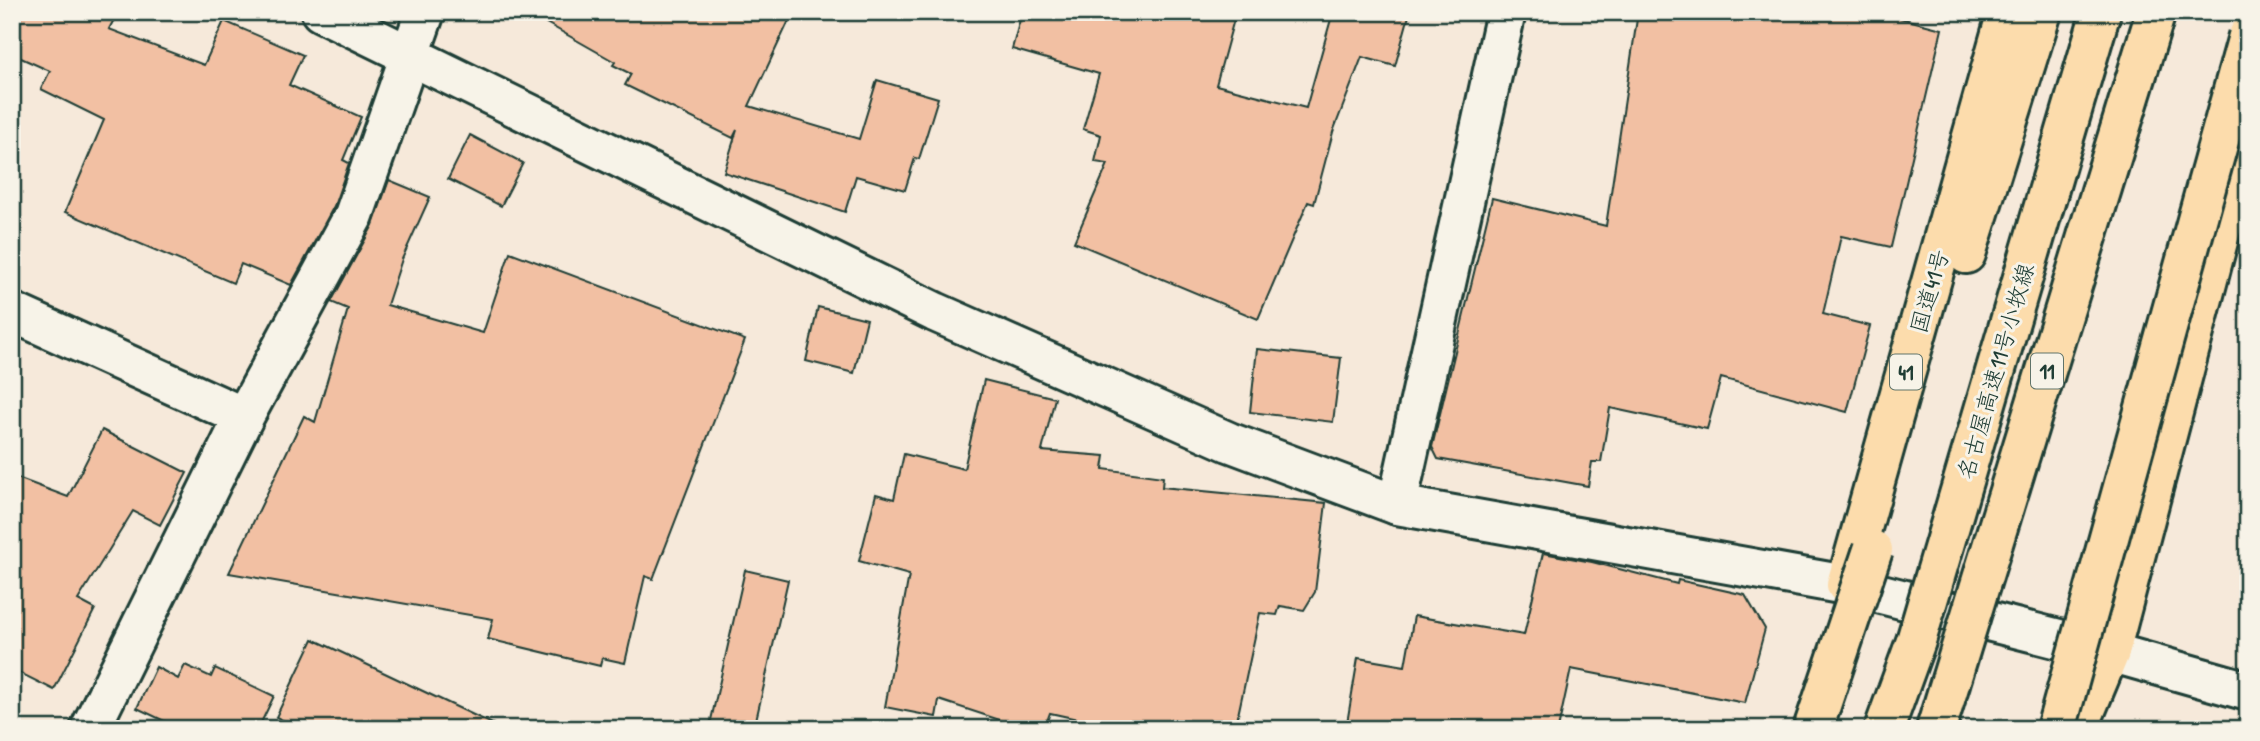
<svg xmlns="http://www.w3.org/2000/svg" width="2260" height="741" font-family="'Patrick Hand','Klee One',sans-serif">
<style>
.building{fill:#f2c0a3;stroke:#1f3d34;stroke-width:2}
.lines{fill:none;stroke-linecap:round;stroke-linejoin:round}
.street-casing{stroke:#1f3d34;stroke-width:44}
.highway-casing{stroke:#1f3d34;stroke-width:44}
.street{stroke:#f7f3e8;stroke-width:38}
.highway{stroke:#fcdcac;stroke-width:38}
.highway-bridge-casing{stroke:#1f3d34;stroke-width:44;stroke-linecap:butt}
.highway-bridge{stroke:#fcdcac;stroke-width:38}
.labels{text-anchor:middle;dominant-baseline:central;stroke-width:6;stroke-linejoin:round;paint-order:stroke}
.shield{fill:#f7f3e8;stroke:#60746a;stroke-width:2}
.shield-label{font-size:21px;font-weight:bold;fill:#1f3d34}
.street-label{font-size:23px;fill:#1f3d34;stroke:#f7f3e8}
</style>
<rect width="100%" height="100%" fill="#f6e9da"/>
<filter id="ink" filterUnits="userSpaceOnUse"><feTurbulence type="fractalNoise" baseFrequency=".0143" numOctaves="2"/><feDisplacementMap in="SourceGraphic" scale="14" xChannelSelector="R" yChannelSelector="G"/><feConvolveMatrix kernelMatrix="1 2 1 2 8 2 1 2 1" color-interpolation-filters="sRGB"/></filter>
<g filter="url(#ink)">
<g class="building">
<path d="M12 12H118L109 29 204 65 224 21 303 55 289 85 361 117 343 160 349 163 334 206 291 285 241 264 233 283 65 212 104 120 41 89 50 71 12 54Z"/>
<path d="M527 12H793L749 106 859 139 877 80 938 98 919 159 915 158 905 190 856 176 845 212 724 172 737 130 733 138 625 85 631 74 613 65 615 62Z"/>
<path d="M1022 12H1236L1216 85 1306 108 1333 12H1410L1395 66 1362 57 1333 132 1314 204 1308 202 1258 319 1074 242 1108 164 1095 162 1101 135 1083 129 1099 74 1012 49Z"/>
<path d="M1638 12H1877L1942 29 1891 247 1841 236 1823 314 1870 326 1847 412 1721 378 1707 429 1610 408 1601 462H1592L1588 486 1438 459 1432 447 1492 198 1606 226Z"/>
<path d="M470 135 523 163 501 206 448 179Z"/>
<path d="M389 180 430 197 402 259 387 305 483 333 510 252 745 340 653 579 645 576 625 663 602 658 600 666 488 639 493 619 229 573 304 416 315 422 348 309 331 302 373 225Z"/>
<path d="M818 307 867 319 854 373 806 361Z"/>
<path d="M1257 349 1341 358 1333 422 1250 412Z"/>
<path d="M984 380 1055 398 1042 451 1105 456 1103 469 1163 477 1162 487 1326 503 1315 592 1304 610 1280 606 1277 615 1260 613 1235 729H1123L1050 713 1044 729H1027L939 700 936 717 885 707 909 575 859 561 876 494 894 499 904 454 964 469Z"/>
<path d="M102 430 187 473 160 525 133 511 78 600 95 609 54 690 12 669V476L68 497Z"/>
<path d="M1543 553 1592 562 1677 584 1678 580 1745 595 1765 629 1745 703 1571 669 1558 729H1346L1358 658 1405 666 1414 616 1524 635Z"/>
<path d="M745 570 788 580 754 729H709Z"/>
<path d="M313 639 503 729H301L276 717Z"/>
<path d="M185 665 211 677 215 668 274 696 258 729H181L137 708 156 667 178 679Z"/>
</g>
<g class="lines">
<g class="street-casing">
<g id="street">
<path d="M321 12 935 312 1229 442 1397 505 1846 585 2110 652 2248 691"/>
<path d="M12 312 244 417"/>
<path d="M1397 505 1506 12"/>
<path d="M90 729 244 417 354 215 425 12"/>
</g>
</g>
<g class="highway-casing">
<g id="highway">
<path d="M1966 254 2042 12"/>
<path d="M1846 585 2007 12"/>
<path d="M2078 729 2110 652 2248 127"/>
</g>
</g>
<use href="#street" class="street"/>
<use href="#highway" class="highway"/>
<g class="highway-bridge-casing">
<g id="highway-bridge">
<path d="M1813 729 1873 550"/>
<path d="M1884 729 1916 641 2101 12"/>
<path d="M1936 729 2156 12"/>
<path d="M2056 729 2248 36"/>
</g>
</g>
<use href="#highway-bridge" class="highway-bridge"/>
</g>
</g>
<g class="labels">
<g class="shield">
<rect x="2031" y="353.5" width="32" height="35" rx="5"/>
<rect x="1890" y="354.5" width="32" height="35" rx="5"/>
</g>
<g class="shield-label">
<text x="2047" y="371">11</text>
<text x="1906" y="372">41</text>
</g>
<g class="street-label">
<text transform="translate(1929 291) rotate(-74)">国道41号</text>
<text transform="translate(1995 371) rotate(-74)">名古屋高速11号小牧線</text>
</g>
</g>
<rect width="2260" height="741" fill="none" stroke="#f7f3e8" stroke-width="42"/>
<rect x="21" y="21" width="2218" height="699" fill="none" stroke="#1f3d34" stroke-width="2.5" filter="url(#ink)"/>
</svg>
